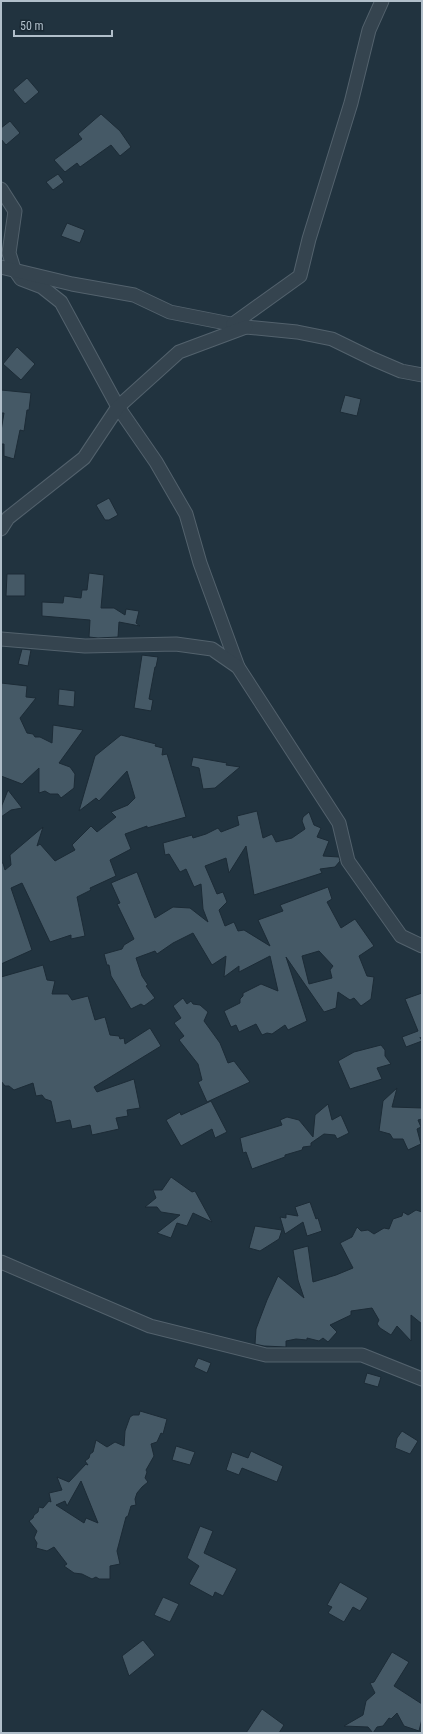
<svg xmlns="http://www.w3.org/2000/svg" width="423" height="1734" font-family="'Roboto Condensed',sans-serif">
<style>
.building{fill:#455966;stroke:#1c2b36;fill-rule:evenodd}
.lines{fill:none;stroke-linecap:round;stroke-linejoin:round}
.street-casing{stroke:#53626d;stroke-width:15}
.street{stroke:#35444f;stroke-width:13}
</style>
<rect width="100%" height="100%" fill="#21333f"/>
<g class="building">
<path d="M27 78 39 92 25 104 13 90Z"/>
<path d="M101 114 120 131 131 147 120 156 111 145 80 167 77 163 65 172 54 160 82 139 78 134Z"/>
<path d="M10 121 20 133 6 145 1 139V128Z"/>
<path d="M58 174 64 182 53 190 46 182Z"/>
<path d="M67 223 85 230 80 243 61 236Z"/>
<path d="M17 347 35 364 21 380 3 364Z"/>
<path d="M1 390 31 393 29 410H27L24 431 20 430 14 459 4 456V444H1V431L4 413H1Z"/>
<path d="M345 395 361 399 357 416 340 412Z"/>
<path d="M109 498 118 515 109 520H105L96 505Z"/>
<path d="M89 573 104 575 101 608H114L125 615 126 609 139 611 136 623 140 626 119 622 118 637 98 638 89 637 90 620 42 616V602L63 603 64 596 81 598 82 590H87Z"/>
<path d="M7 574H25V596H6Z"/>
<path d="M22 649 31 650 28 666 18 664Z"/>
<path d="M142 655 158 657 156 667H155L149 699 153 700 151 711 134 708Z"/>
<path d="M1 683 27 686 26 697 36 698 20 718 27 733 33 734 35 737H40L52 743 53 725 83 730 59 763 70 767 75 774 74 788 61 798 58 794H50L45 791 39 793V768L22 784 1 776Z"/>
<path d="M59 689 75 691 74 707 58 705Z"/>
<path d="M121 735 156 744 155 746 163 748 162 755 167 754 186 817 147 828V826L125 834 131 849 110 860 116 876 90 888 91 890 77 897 85 936 71 939V935L50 942 22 883 11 888 32 950 1 964V863H3L5 870 11 865 10 855 43 827 37 846 40 844 55 861 75 850 72 845 91 826 97 832 116 817 111 812 128 805 135 798 127 771 99 801 96 798 79 811 95 756Z"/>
<path d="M193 757 227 763 226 765 240 767 215 788 203 789 199 768 191 766Z"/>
<path d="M8 790 22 808 11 810 1 817 2 805Z"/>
<path d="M257 811 263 838 272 834 276 842 292 838 305 829 302 821 303 817 309 812 314 825 321 828 317 837 329 841 323 856 339 857 340 861 335 867 320 869 322 873 254 895 246 846 229 873 226 858 205 866 217 894 223 892 227 902 219 910 225 926 234 922 238 931 244 930 270 946 258 920 283 911 280 905 328 887 332 899 327 902 341 928 355 919 374 946 359 956 367 976 374 977 371 999 361 1006 354 998 350 1000 338 992 336 1008 324 1012 286 957 307 1021 288 1030 285 1025 272 1034 267 1033 262 1035 256 1024 239 1032 236 1025 231 1027 224 1011 240 1003V999L243 996V993L261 984 278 991 270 956 239 972V966L224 977 226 956 212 965 193 933 173 943 157 954 155 951 136 958 142 976 148 985 146 986 155 998 144 1006 141 1004 131 1009 111 976 109 965H107L104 954 122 949 124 945 134 939 117 904 120 903 111 883 137 872 155 918 173 907 190 908 208 922 203 909 201 884 194 887 186 869 180 872 169 854 165 855 163 843 192 835 193 838 206 834 218 828 221 832 239 825 237 816ZM319 951 333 966 330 970 332 978 309 984 302 956Z"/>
<path d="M43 965 47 980 55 981 52 994H68L72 1000 88 996 95 1020 105 1017 110 1035 119 1036 120 1039 124 1038 125 1044 150 1028 161 1046 94 1087 97 1092 134 1079 140 1108 127 1110 128 1116 116 1118 119 1129 92 1135 90 1125 72 1129 70 1120 56 1123 51 1101 45 1099 42 1095 36 1096 33 1083 14 1090 9 1086H5L1 1081V977Z"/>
<path d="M422 993V1040L420 1037 422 1041 406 1047 402 1037 418 1031 405 999Z"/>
<path d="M183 998 187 1004 191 1001 193 1004 200 1005 208 1012 204 1021 220 1043 228 1063 234 1061 250 1082 207 1102 198 1082 202 1080 198 1064 179 1040 184 1036 174 1023 181 1018 173 1006Z"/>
<path d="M381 1045 385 1050V1056L391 1064 377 1068 382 1079 350 1089 338 1061 354 1052Z"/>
<path d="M397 1088 392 1107 422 1108V1119L418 1120 421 1127 417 1129 421 1144 408 1150 403 1139H393L390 1134 379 1131 383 1101Z"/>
<path d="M211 1101 227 1132 215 1138 212 1129 181 1146 166 1120 180 1112 181 1115Z"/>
<path d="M328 1104 332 1120 341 1115 349 1133 337 1139 335 1135 324 1134 311 1143V1146L303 1147 302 1150 285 1155V1157L252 1169 246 1152 243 1153 240 1138 282 1125 280 1120 287 1117 299 1120 313 1137 315 1115Z"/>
<path d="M171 1177 192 1192 195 1191 212 1222 193 1213 187 1226 177 1223 171 1238 157 1233 180 1215 161 1212 157 1207H145L156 1198 153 1190H162Z"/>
<path d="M310 1202 316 1219 318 1218 322 1231 307 1236 303 1222 285 1234 280 1217 286 1218V1214L298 1216 295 1207Z"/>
<path d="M416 1210 422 1212V1324L411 1315V1341L397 1326 391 1335 380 1328 377 1324 379 1320 372 1308 351 1311V1315L330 1325 337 1332 328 1342 323 1338 319 1341 307 1338V1340L296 1339 286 1341V1347L264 1346 255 1344 256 1329 267 1300 278 1276 304 1298 298 1280 293 1250 308 1246 313 1282 336 1275 353 1268 340 1243 352 1237 357 1227 361 1231 368 1230 374 1234 384 1228 389 1229 393 1219 402 1216 403 1212 408 1215Z"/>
<path d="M255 1226 282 1230 279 1239 260 1251 249 1248Z"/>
<path d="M198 1358 211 1363 207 1373 194 1367Z"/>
<path d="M367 1373 381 1377 378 1387 364 1383Z"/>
<path d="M140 1411 167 1419 163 1434 161 1433 157 1442 151 1444 154 1456 146 1470 147 1472 145 1478 148 1482 142 1487 137 1493 135 1499 136 1505 131 1506 128 1516 126 1517 117 1551 120 1564 110 1566V1579H99L96 1577 92 1579 82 1574 74 1573 64 1566 67 1564 54 1547 47 1551 36 1548 37 1543 34 1538 37 1531 29 1521 33 1518 34 1515 38 1512 39 1507 43 1508 49 1501 51 1502 49 1493 62 1490 57 1477 69 1482 86 1464 88 1465 85 1461 89 1458 90 1454 93 1452 96 1440 107 1447 115 1442 124 1446 125 1431 130 1417 133 1415H139ZM81 1481 98 1523 86 1518 84 1523 56 1505 65 1501 67 1506Z"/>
<path d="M402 1431 418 1441 410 1454 395 1448 397 1438Z"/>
<path d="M176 1446 195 1452 190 1465 172 1460Z"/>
<path d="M251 1451 283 1466 277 1482 242 1468 239 1475 226 1470 232 1452 248 1458Z"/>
<path d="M200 1526 213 1531 204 1553 237 1569 223 1596 215 1592 213 1597 189 1584 199 1566 187 1558Z"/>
<path d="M340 1582 368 1598 360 1611 353 1607 344 1622 328 1613 332 1607 327 1605Z"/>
<path d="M163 1597 179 1604 170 1622 154 1615Z"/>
<path d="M143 1640 155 1655 129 1676 122 1656Z"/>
<path d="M392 1652 409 1662 394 1686 422 1704V1719L419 1731 404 1726 397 1713 391 1719 389 1718 383 1726 377 1727 373 1733 368 1727 344 1726 363 1715 366 1701 375 1693 370 1683 374 1682Z"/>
<path d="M262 1709 284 1725 279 1733H246Z"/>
</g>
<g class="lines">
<g class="street-casing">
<g id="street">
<path d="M1 189 15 211 9 253 14 269 21 279 42 287 61 302 118 407 156 462 186 514 200 563 238 667"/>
<path d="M1 267 72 284 134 295 170 312 246 327 297 332 332 339 373 359 401 371 422 375"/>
<path d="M233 324 300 276 309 239 351 103 369 30 382 1"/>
<path d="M1 529 8 518 84 458 118 407 179 352 246 327"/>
<path d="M1 639 85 646 176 644 212 649 238 667 339 823 348 861 401 936 422 946"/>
<path d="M1 1262 150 1326 266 1355H362L422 1379"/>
</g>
</g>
<use href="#street" class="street"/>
</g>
<rect width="423" height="1734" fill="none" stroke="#b1bfca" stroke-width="4"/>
<path d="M14 30v6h98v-6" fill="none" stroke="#b1bfca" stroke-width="2"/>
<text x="20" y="30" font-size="12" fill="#b1bfca" stroke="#1a2934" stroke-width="3" paint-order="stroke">50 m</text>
</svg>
